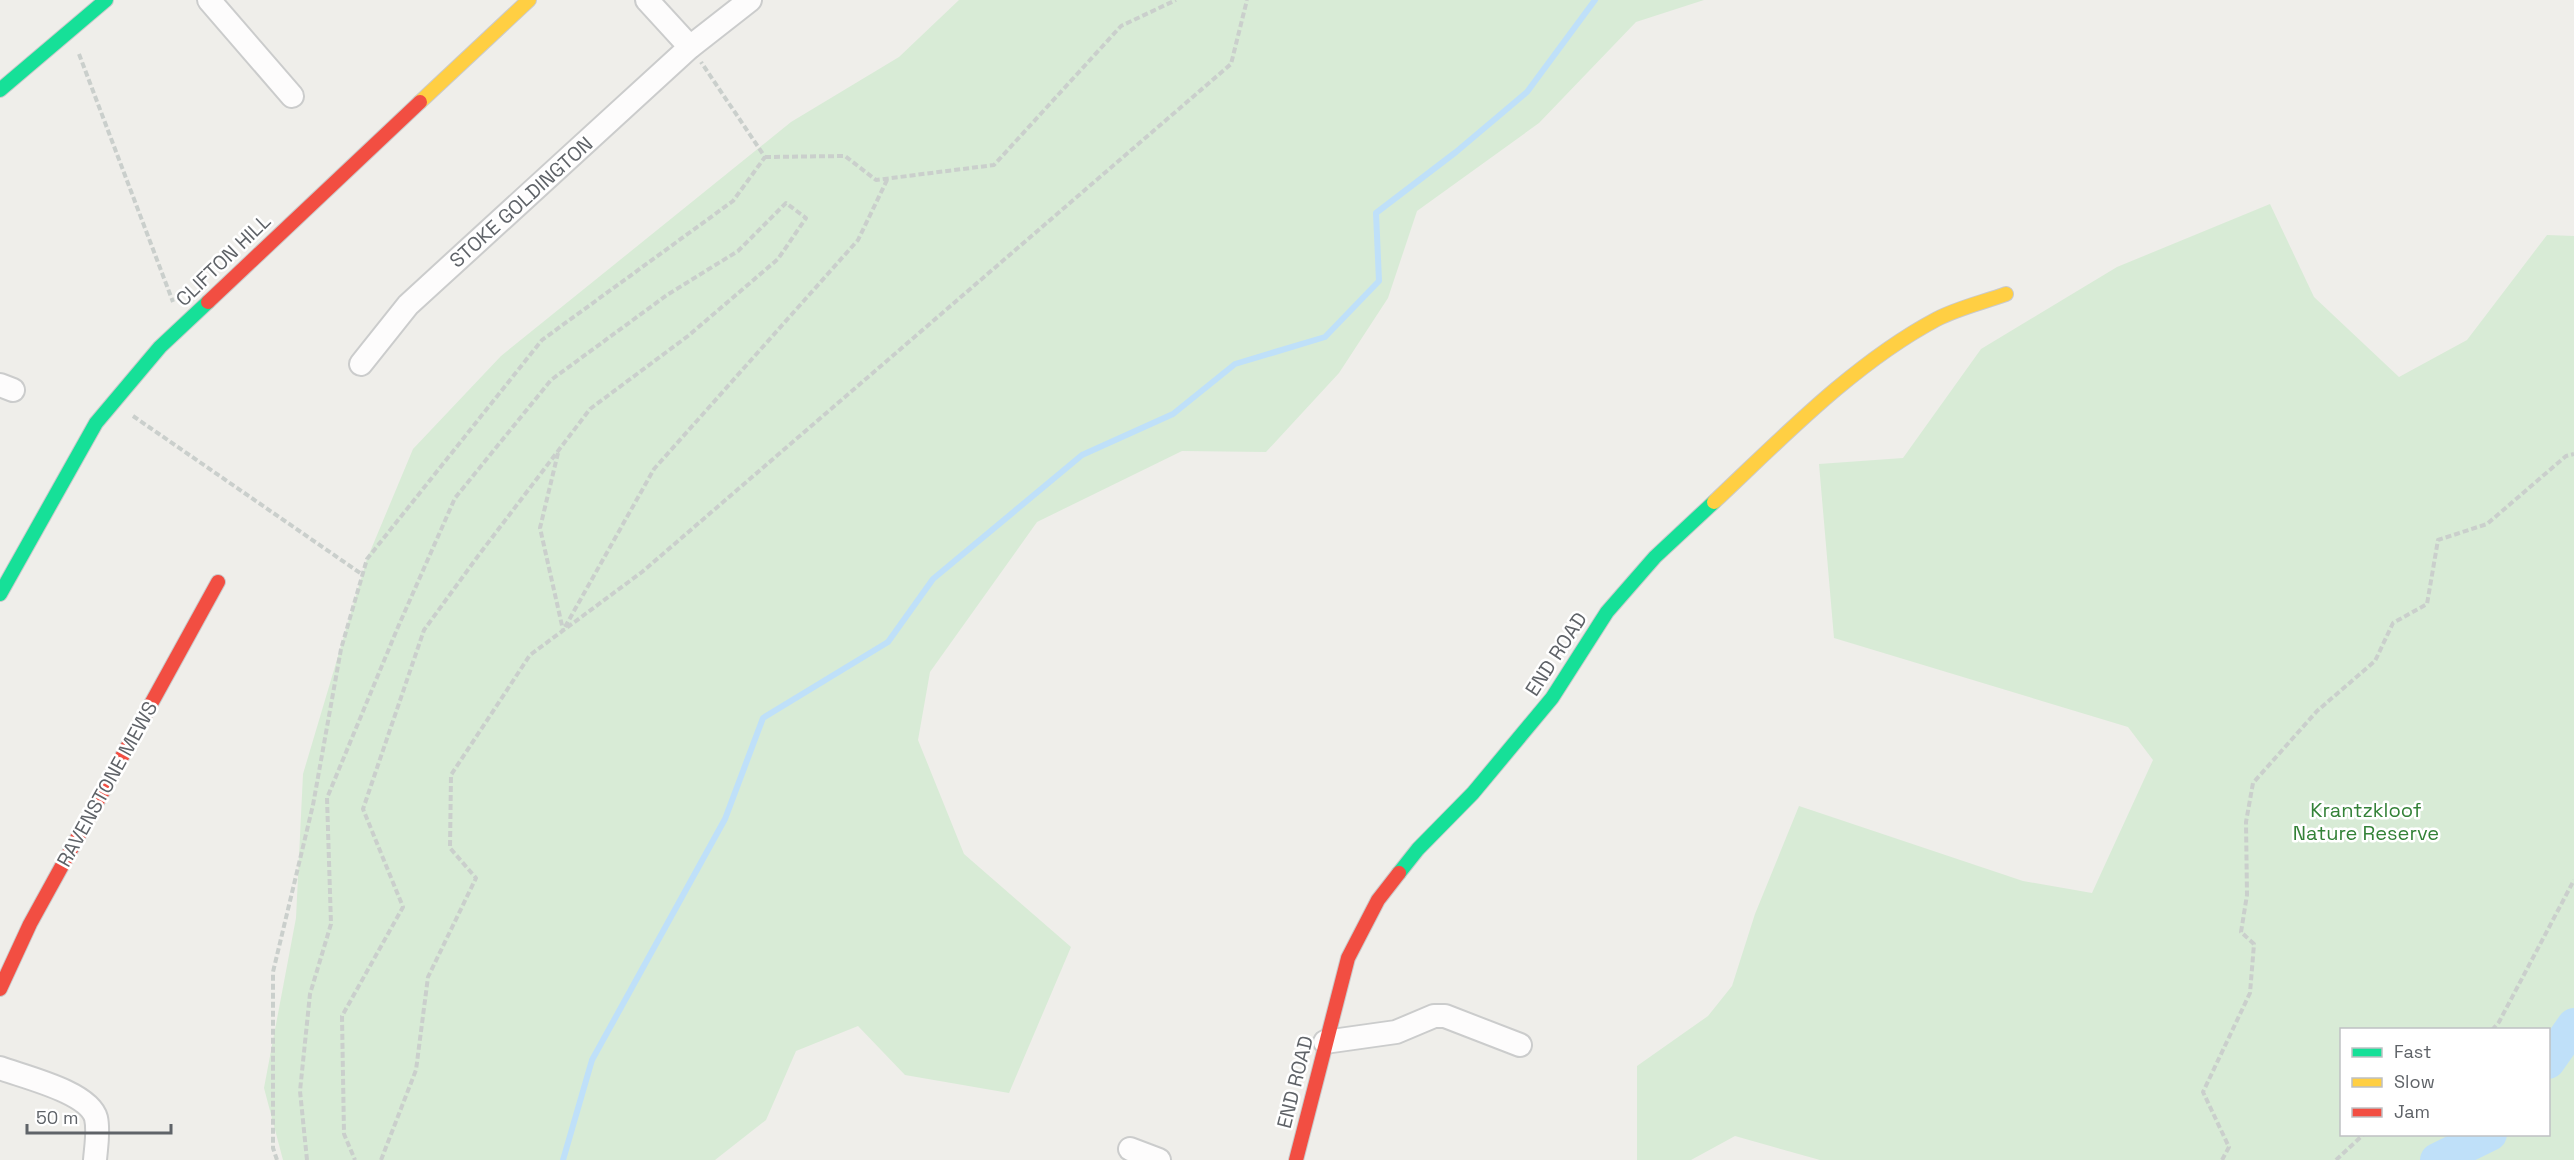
<svg xmlns="http://www.w3.org/2000/svg" width="2574" height="1160" font-family="'Space Grotesk',sans-serif">
<style>
.green{fill:#d8ebd6;fill-rule:evenodd}
.lines{fill:none;stroke-linecap:round;stroke-linejoin:round}
.stream{stroke:#bfe0f9;stroke-width:6}
.river{stroke:#bfe0f9;stroke-width:34}
.street-casing{stroke:#cbcccc;stroke-width:26}
.fast-casing{stroke:#cacacb;stroke-width:16}
.slow-casing{stroke:#cacacb;stroke-width:16}
.jam-casing{stroke:#cacacb;stroke-width:16}
.path{stroke:#cacfcc;stroke-width:4;stroke-dasharray:6 3;stroke-linecap:butt}
.street{stroke:#fdfcfc;stroke-width:22}
.fast{stroke:#16e098;stroke-width:14}
.slow{stroke:#ffcf43;stroke-width:14}
.jam{stroke:#f24e42;stroke-width:14}
.labels{text-anchor:middle;dominant-baseline:central;stroke-width:5;stroke-linejoin:round;paint-order:stroke}
.street-label{font-size:20px;fill:#5f6368;stroke:#fff}
.park-label{font-size:20px;fill:#348238;stroke:#fff}
</style>
<rect width="100%" height="100%" fill="#efeeea"/>
<g class="green">
<path d="M959 0H1704L1636 22 1539 123 1417 211 1388 298 1339 373 1266 452 1182 451 1037 522 930 672 918 740 964 854 1071 947 1009 1093 905 1075 858 1026 796 1051 766 1120 715 1160H283L264 1088 296 918 303 774 367 559 413 449 501 356 791 122 899 57Z"/>
<path d="M2270 204 2314 297 2399 377 2467 340 2547 235 2574 236V1160H1820L1735 1136 1691 1160H1637V1066L1708 1016 1732 986 1755 914 1799 806 2023 881 2092 893 2153 760 2128 727 1834 638 1819 464 1903 458 1981 349 2117 267ZM2342 1030H2548V1134H2342Z"/>
</g>
<g class="lines">
<path class="stream" d="M563 1160 592 1060 725 819 763 718 888 642 933 579 1082 455 1173 414 1235 364 1325 337 1379 281 1376 213 1456 152 1527 92 1595 0"/>
<g class="river">
<path d="M2548 1062 2574 1025"/>
<path d="M2437 1160 2490 1134"/>
</g>
<g class="street-casing">
<g id="street">
<path d="M209 0 292 96"/>
<path d="M647 0 690 47"/>
<path d="M361 364 408 305 690 47 750 0"/>
<path d="M0 385 13 390"/>
<path d="M1325 1042 1396 1032 1434 1016H1445L1520 1045"/>
<path d="M0 1068C24 1077 89 1092 96 1118 99 1131 96 1147 95 1160"/>
<path d="M1130 1149 1159 1160"/>
</g>
</g>
<g class="fast-casing">
<g id="fast">
<path d="M0 90 106 0"/>
<path d="M0 594 96 423 160 347 208 302"/>
<path d="M1399 873 1418 849 1473 793 1552 698 1607 612 1655 557 1714 502"/>
</g>
</g>
<g class="slow-casing">
<g id="slow">
<path d="M420 102 529 0"/>
<path d="M1714 502C1782 438 1854 363 1937 319 1958 308 1984 302 2006 294"/>
</g>
</g>
<g class="jam-casing">
<g id="jam">
<path d="M208 302 420 102"/>
<path d="M0 989 30 924 218 582"/>
<path d="M1296 1160 1348 958 1378 900 1399 873"/>
</g>
</g>
<g class="path">
<path d="M79 54 173 302"/>
<path d="M765 157 845 156 876 180 994 165 1121 26 1176 0"/>
<path d="M133 416 363 575"/>
<path d="M558 453 540 528 563 630"/>
<path d="M565 627 654 469 858 240 888 178"/>
<path d="M2492 1030 2499 1022 2574 880"/>
<path d="M277 1160 273 1148V972L313 805 341 649 367 559 542 340 733 201 765 157 701 62"/>
<path d="M307 1160 300 1091 310 994 331 924 327 798 398 627 455 498 551 380 667 295 738 251 786 203 806 218 778 259 688 336 590 409 478 556 424 630 363 809 403 907 342 1016 344 1134 355 1160"/>
<path d="M381 1160 416 1070 428 977 476 878 450 848 451 775 530 655 642 572 1231 64 1247 0"/>
<path d="M2222 1160 2229 1147 2203 1092 2250 993 2254 944 2241 932 2247 895 2246 822 2253 783 2317 711 2375 661 2393 623 2427 604 2438 540 2487 524 2566 456 2574 454"/>
<path d="M2336 1160 2364 1134"/>
</g>
<use href="#street" class="street"/>
<use href="#fast" class="fast"/>
<use href="#slow" class="slow"/>
<use href="#jam" class="jam"/>
</g>
<g class="labels">
<g class="street-label">
<text transform="translate(521 202) rotate(-42)">STOKE GOLDINGTON</text>
<text transform="translate(223 260) rotate(-44)">CLIFTON HILL</text>
<text transform="translate(1556 654) rotate(-57)">END ROAD</text>
<text transform="translate(107 784) rotate(-61)">RAVENSTONE MEWS</text>
<text transform="translate(1295 1082) rotate(-76)">END ROAD</text>
</g>
<g class="park-label">
<text x="2366" y="810">Krantzkloof<tspan x="2366" dy="23">Nature Reserve</tspan></text>
</g>
</g>
<rect x="2340" y="1028" width="210" height="108" fill="#ffffff" stroke="#bfc1c3" stroke-width="1.5"/>
<rect x="2352" y="1048" width="30" height="9" fill="#16e098" stroke="#bfc1c3" stroke-width="1.5"/>
<text x="2394" y="1058" font-size="18" fill="#5f6368">Fast</text>
<rect x="2352" y="1078" width="30" height="9" fill="#ffcf43" stroke="#bfc1c3" stroke-width="1.5"/>
<text x="2394" y="1088" font-size="18" fill="#5f6368">Slow</text>
<rect x="2352" y="1108" width="30" height="9" fill="#f24e42" stroke="#bfc1c3" stroke-width="1.5"/>
<text x="2394" y="1118" font-size="18" fill="#5f6368">Jam</text>
<path d="M27 1124v9h144v-9" fill="none" stroke="#5f6368" stroke-width="3"/>
<text x="36" y="1124" font-size="18" fill="#5f6368" stroke="#ffffff" stroke-width="4.5" paint-order="stroke">50 m</text>
</svg>
